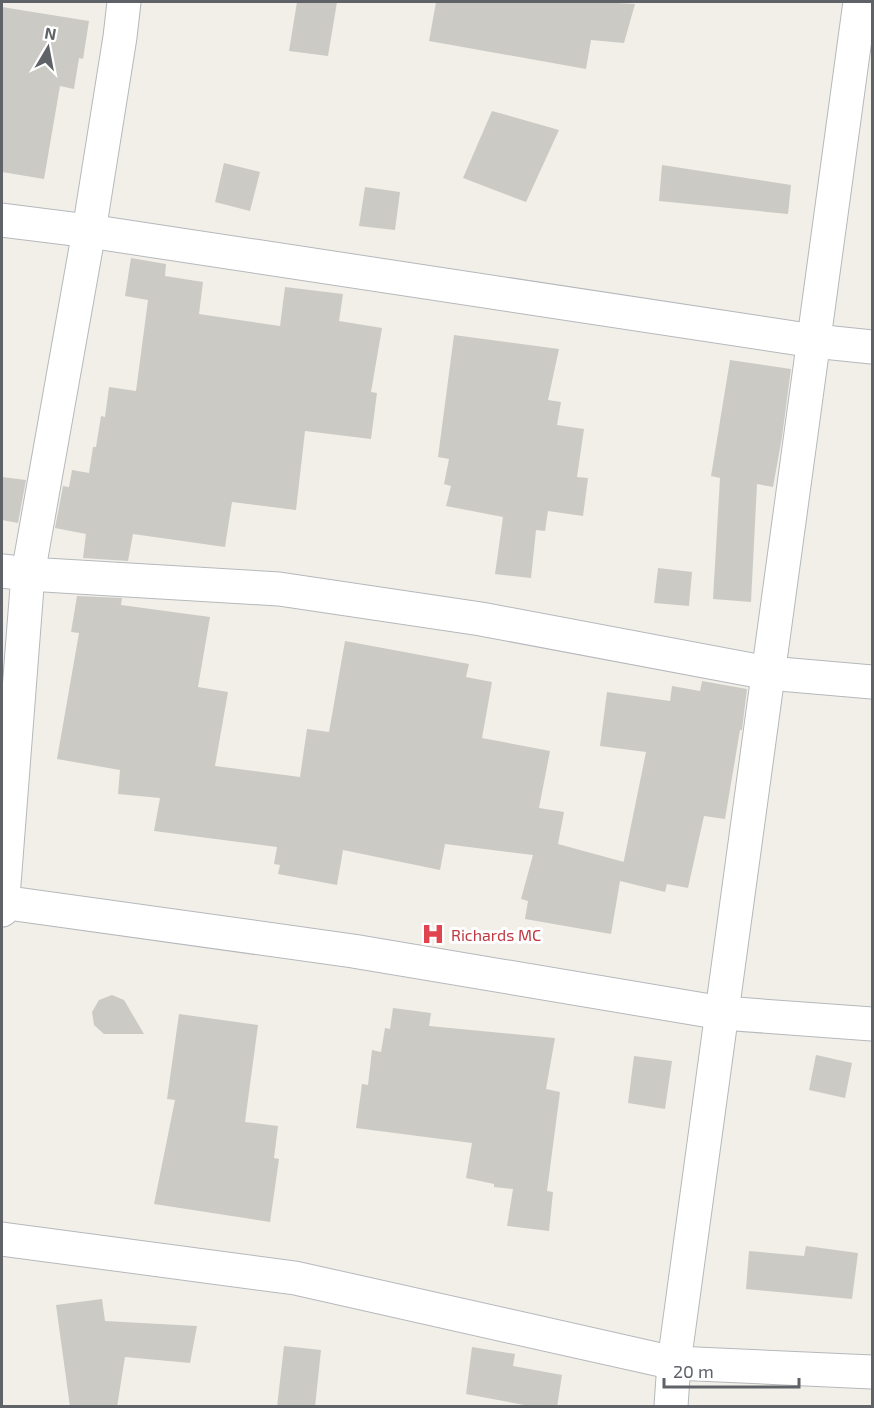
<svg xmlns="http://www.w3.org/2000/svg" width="874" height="1408" font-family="'Exo 2',sans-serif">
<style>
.building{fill:#cccac5}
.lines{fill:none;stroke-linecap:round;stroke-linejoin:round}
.minor-casing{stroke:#b5b8bc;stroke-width:35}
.minor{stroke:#fff;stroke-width:33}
.labels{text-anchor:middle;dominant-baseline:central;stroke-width:6;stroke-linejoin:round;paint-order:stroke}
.health-label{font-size:16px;fill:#be3a42;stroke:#fff;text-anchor:start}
</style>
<rect width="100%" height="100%" fill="#f1efe8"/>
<g class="building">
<path d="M297 2H337L328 56 289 51Z"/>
<path d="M436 2H600L635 4 624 43 591 40 586 69 429 41Z"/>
<path d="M2 7 89 21 83 59 79 58 74 89 60 86 44 179 2 172Z"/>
<path d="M492 111 559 130 526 202 463 178Z"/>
<path d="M224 163 260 172 250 211 215 202Z"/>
<path d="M662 165 791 185 788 214 659 201Z"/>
<path d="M365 187 400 192 395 230 359 226Z"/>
<path d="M131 258 166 264 165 276 203 282 199 314 280 326 285 287 343 294 339 321 382 328 371 392 377 393 371 439 305 431 296 510 232 502 225 547 133 534 128 561 83 558 86 534 55 528 63 486 69 487 72 470 89 473 93 447H96L101 416 105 417 109 387 136 391 148 300 125 296Z"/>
<path d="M454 335 559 349 548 400 561 402 557 425 584 429 577 477 588 478 583 516 548 511 545 531 536 530 531 578 495 574 503 517 446 506 451 486 444 484 449 459 438 457Z"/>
<path d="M730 360 791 369 782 437 773 487 757 484 751 602 713 599 720 478 711 476Z"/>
<path d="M2 477 26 480 18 523 2 520Z"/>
<path d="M658 568 692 572 689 606 654 603Z"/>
<path d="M77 596 122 598 121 605 210 617 198 687 228 692 215 766 300 777 307 729 329 732 345 641 469 664 466 677 492 682 482 738 550 751 539 808 564 812 558 844 624 862 621 875 646 752 600 746 607 692 670 701 672 686 700 691 702 681 747 689 742 730H740L725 819 704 816 688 888 667 884 665 892 620 881 611 934 525 919 528 901 521 899 533 855 445 844 440 870 343 850 337 885 278 874 280 865 274 864 277 847 154 831 160 798 118 794 120 770 57 759 79 633 71 632Z"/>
<path d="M112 995 124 1000 144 1034H104L94 1025 92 1012 99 1000Z"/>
<path d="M393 1008 431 1013 429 1026 555 1038 546 1089 560 1092 547 1191 553 1192 549 1231 507 1226 513 1189 494 1187V1184L466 1178 472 1143 356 1128 362 1084 368 1085 372 1050 381 1052 385 1028 390 1029Z"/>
<path d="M179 1014 258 1025 245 1122 278 1126 274 1158 279 1159 270 1222 154 1204 175 1100 167 1099Z"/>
<path d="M816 1055 852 1063 845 1098 809 1090Z"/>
<path d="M634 1056 672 1061 665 1109 628 1103Z"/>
<path d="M806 1246 858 1253 852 1299 746 1289 749 1251 804 1256Z"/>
<path d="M102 1299 105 1321 197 1326 190 1363 125 1357 117 1407H70L56 1305Z"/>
<path d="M284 1346 321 1350 315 1407H277Z"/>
<path d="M472 1347 515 1354 513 1366 562 1375 557 1407H535L466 1394Z"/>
</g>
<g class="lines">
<g class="minor-casing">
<g id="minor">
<path d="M2 220 89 231 814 341 872 347"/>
<path d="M2 571 28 574 279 589 481 619 768 673 872 682"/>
<path d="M2 902 353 951 722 1013 872 1024"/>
<path d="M2 910 28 574 89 231 120 37 124 2"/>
<path d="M2 1239 295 1278 674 1363 872 1372"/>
<path d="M671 1406 674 1363 860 2"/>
</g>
</g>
<use href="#minor" class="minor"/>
</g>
<defs>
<g id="hospital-bare" transform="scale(1.8)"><path d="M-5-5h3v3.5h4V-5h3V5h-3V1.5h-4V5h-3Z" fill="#e0444e" stroke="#fff" stroke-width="2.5" paint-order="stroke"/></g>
</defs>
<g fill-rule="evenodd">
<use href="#hospital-bare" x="433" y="934"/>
</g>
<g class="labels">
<g class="health-label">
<text x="451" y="934">Richards MC</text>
</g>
</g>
<rect width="874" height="1408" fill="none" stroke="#5f6368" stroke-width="6"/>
<g transform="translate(48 48) rotate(10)" stroke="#ffffff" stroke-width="4.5" paint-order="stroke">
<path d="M0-4.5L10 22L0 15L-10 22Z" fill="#5f6368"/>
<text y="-9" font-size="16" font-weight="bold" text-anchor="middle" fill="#5f6368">N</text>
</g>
<path d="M664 1378v9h135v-9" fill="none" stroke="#5f6368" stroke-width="3"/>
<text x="673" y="1378" font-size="18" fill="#5f6368" stroke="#ffffff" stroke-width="4.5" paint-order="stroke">20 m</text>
</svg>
